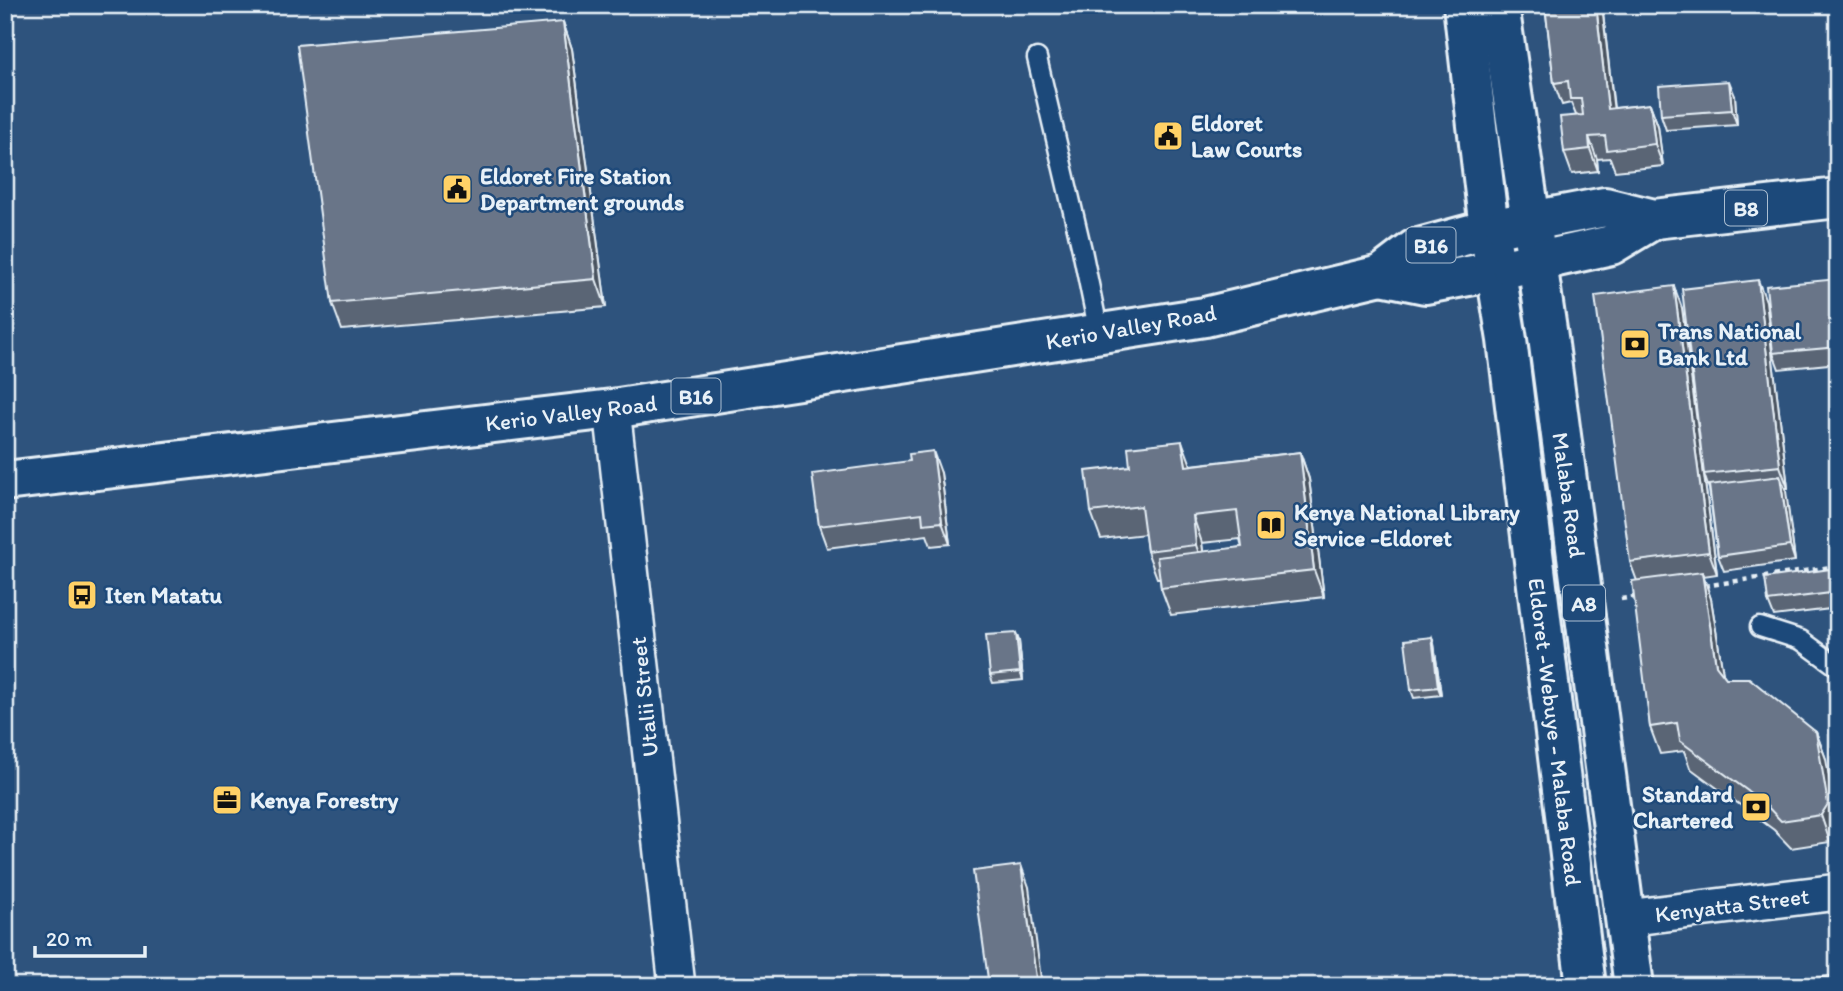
<svg xmlns="http://www.w3.org/2000/svg" width="1843" height="991" font-family="Itim,sans-serif">
<style>
.lines{fill:none;stroke-linecap:round;stroke-linejoin:round}
.lane-casing{stroke:#e8f1f8;stroke-width:23}
.street-casing{stroke:#e8f1f8;stroke-width:40}
.primary-casing{stroke:#e8f1f8;stroke-width:44}
.highway-casing{stroke:#e8f1f8;stroke-width:44}
.path{stroke:#e8f1f8;stroke-width:4.5;stroke-dasharray:5 5;stroke-linecap:butt}
.lane{stroke:#1f4a7a;stroke-width:18}
.street{stroke:#1f4a7a;stroke-width:35}
.primary{stroke:#1f4a7a;stroke-width:38}
.highway{stroke:#1f4a7a;stroke-width:38}
.wall{fill:#5a6575;stroke:#e8f1f8;stroke-width:2;fill-rule:evenodd}
.shaded-wall{fill:#4a525f;stroke:#e8f1f8;stroke-width:2}
.building{fill:#697588;stroke:#e8f1f8;stroke-width:2}
.labels{text-anchor:middle;dominant-baseline:central;stroke-width:5;stroke-linejoin:round;paint-order:stroke}
.shield{fill:#1f4a7a;stroke:#acbfd2;stroke-width:2}
.shield-label{font-size:21px;font-weight:bold;fill:#e8f1f8}
.poi-label{font-size:23px;font-weight:bold;fill:#e8f1f8;stroke:#1f4a7a;text-anchor:start}
.street-label{font-size:23px;fill:#e8f1f8;stroke:#1f4a7a}
</style>
<rect width="100%" height="100%" fill="#2e537d"/>
<filter id="ink" filterUnits="userSpaceOnUse"><feTurbulence type="fractalNoise" baseFrequency=".0143" numOctaves="2"/><feDisplacementMap in="SourceGraphic" scale="14" xChannelSelector="R" yChannelSelector="G"/><feConvolveMatrix kernelMatrix="1 2 1 2 8 2 1 2 1" color-interpolation-filters="sRGB"/></filter>
<g filter="url(#ink)">
<g class="lines">
<g class="lane-casing">
<g id="lane">
<path d="M1037 58 1082 250 1099 333"/>
<path d="M1760 627 1801 640 1838 667"/>
</g>
</g>
<g class="street-casing">
<g id="street">
<path d="M612 409 677 986"/>
<path d="M1626 918 1838 892"/>
</g>
</g>
<g class="primary-casing">
<g id="primary">
<path d="M1381 275 1425 284 1495 271"/>
<path d="M5 481 612 409 1205 317 1381 275 1415 249 1489 229"/>
</g>
</g>
<g class="highway-casing">
<g id="highway">
<path d="M1463 5 1489 229 1507 340 1586 986"/>
<path d="M1499 5 1548 337 1634 986"/>
<path d="M1505 226 1605 207 1654 219 1838 198"/>
<path d="M1512 267 1611 245 1654 219"/>
</g>
</g>
<g class="path">
<path d="M1704 586 1838 566"/>
<path d="M1621 599 1640 596"/>
</g>
<use href="#lane" class="lane"/>
<use href="#street" class="street"/>
<use href="#primary" class="primary"/>
<use href="#highway" class="highway"/>
</g>
<g class="wall">
<path d="M1545 5H1602L1614 108 1650 104 1658 126 1663 166 1615 171 1610 158 1597 159 1598 171 1572 174 1564 152 1576 115 1571 103 1562 105 1554 83Z"/>
<path d="M563 22 572 49 606 307 342 330 332 303Z"/>
<path d="M1735 96 1737 125 1666 130 1661 115Z"/>
<path d="M1838 279V363L1779 369 1773 353Z"/>
<path d="M1766 301 1788 488H1785L1795 561 1724 571 1718 556 1709 489 1704 474Z"/>
<path d="M1682 308 1717 574 1703 576 1711 599 1723 674 1726 678 1816 732 1826 759 1830 842 1791 848 1774 830 1690 768 1684 751 1660 754 1650 727 1637 581 1630 562Z"/>
<path d="M1300 452 1309 479 1324 597 1171 615 1161 588 1160 578H1157L1147 551 1145 534 1101 539 1091 512 1191 465ZM1240 539 1242 547 1203 552 1202 543Z"/>
<path d="M941 473 950 544 931 546 927 535 827 548 819 526Z"/>
<path d="M1838 568V608L1774 616 1768 601Z"/>
<path d="M1016 633 1019 641 1023 680 993 683 990 675Z"/>
<path d="M1432 637 1434 644 1441 695 1414 698 1411 690Z"/>
</g>
<g class="shaded-wall">
<path d="M1596 5H1602L1616 130 1608 109Z"/>
<path d="M563 22 572 49 606 307 596 279Z"/>
<path d="M1729 81 1735 96 1737 125 1732 110Z"/>
<path d="M1650 104 1658 126 1663 166 1655 144Z"/>
<path d="M1589 137 1597 159 1598 171 1590 149Z"/>
<path d="M1758 280 1766 301 1788 488 1780 466Z"/>
<path d="M1674 286 1682 308 1717 574 1709 552Z"/>
<path d="M1182 441 1192 468 1186 466Z"/>
<path d="M933 451 941 473 950 544 942 522Z"/>
<path d="M1300 452 1309 479 1324 597 1314 570Z"/>
<path d="M1780 476 1786 491 1795 561 1790 546Z"/>
<path d="M1193 516 1202 543 1206 573 1196 545Z"/>
<path d="M1702 572 1711 599 1726 692 1716 665Z"/>
<path d="M1016 633 1019 641 1023 680 1020 672Z"/>
<path d="M1432 637 1434 644 1441 695 1438 687Z"/>
<path d="M1816 732 1826 759 1838 828V832L1830 842 1821 815Z"/>
<path d="M1021 865 1029 887 1042 986H1037Z"/>
</g>
<g class="building">
<path d="M1545 5H1596L1608 109 1650 104 1655 144 1607 150 1605 136 1589 137 1590 149 1564 152 1560 117 1583 115 1581 99H1570L1568 81 1554 83Z"/>
<path d="M563 22 596 279 332 303 297 45Z"/>
<path d="M1729 81 1732 110 1661 115 1659 86Z"/>
<path d="M1838 279V347L1773 353 1766 286Z"/>
<path d="M1758 280 1780 466 1704 474 1682 289Z"/>
<path d="M1674 286 1709 552 1630 562 1595 296Z"/>
<path d="M1182 441 1186 466 1300 452 1314 570 1161 588 1157 557 1242 547 1237 511 1193 516 1196 545 1147 551 1141 506 1091 512 1086 471 1130 466 1128 447Z"/>
<path d="M933 451 942 522 923 524 922 513 819 526 812 474 910 461 909 454Z"/>
<path d="M1780 476 1790 546 1718 556 1709 485Z"/>
<path d="M1838 568V592L1768 601 1765 578Z"/>
<path d="M1702 572 1716 665 1726 678H1749L1816 732 1828 804 1821 815 1781 821 1764 803 1680 741 1677 723 1650 727 1632 581Z"/>
<path d="M1016 633 1020 672 990 675 986 635Z"/>
<path d="M1432 637 1438 687 1411 690 1405 640Z"/>
<path d="M1021 865 1037 986H989L973 871Z"/>
<path d="M1838 975V986H1755Z"/>
</g>
</g>
<defs>
<g id="civic-square" transform="scale(1.575)"><rect x="-9" y="-9" width="18" height="18" rx="4" fill="#ffd166" stroke="#1f4a7a"/><path d="M-.6-6.5H3V-4.5H.6V-3L4-1V1h2V6H-6V1h2V-1L-.6-3ZM-1.2 2.5V6h2.4V2.5Z" fill="#111"/></g>
<g id="bank-square" transform="scale(1.575)"><rect x="-9" y="-9" width="18" height="18" rx="4" fill="#ffd166" stroke="#1f4a7a"/><path d="M-6-4H6V4H-6ZM0-2.3a2.3 2.3 0 1 0 0 4.6a2.3 2.3 0 1 0 0-4.6Z" fill="#111"/></g>
<g id="library-square" transform="scale(1.575)"><rect x="-9" y="-9" width="18" height="18" rx="4" fill="#ffd166" stroke="#1f4a7a"/><path d="M-6-4Q-3-5.5-.7-3.5V5Q-3 3-6 4ZM6-4Q3-5.5 .7-3.5V5Q3 3 6 4Z" fill="#111"/></g>
<g id="bus-square" transform="scale(1.575)"><rect x="-9" y="-9" width="18" height="18" rx="4" fill="#ffd166" stroke="#1f4a7a"/><path d="M-5-6H5V4H4V6H2V4H-2V6H-4V4H-5ZM-3.5-4V0h7V-4ZM-3.5 1.2v1.5H-2V1.2ZM2 1.2v1.5H3.5V1.2Z" fill="#111"/></g>
<g id="office-square" transform="scale(1.575)"><rect x="-9" y="-9" width="18" height="18" rx="4" fill="#ffd166" stroke="#1f4a7a"/><path d="M-6-3h4V-5.5h4V-3h4V5H-6ZM-1-4.5V-3h2v-1.5ZM-6 0V1H6V0Z" fill="#111"/></g>
</defs>
<g fill-rule="evenodd">
<use href="#civic-square" x="1168" y="136"/>
<use href="#civic-square" x="457" y="189"/>
<use href="#bank-square" x="1635" y="344"/>
<use href="#library-square" x="1271" y="525"/>
<use href="#bus-square" x="82" y="595"/>
<use href="#office-square" x="227" y="800"/>
<use href="#bank-square" x="1756" y="807"/>
</g>
<g class="labels">
<g class="shield">
<rect x="1725" y="190.5" width="42" height="35" rx="5"/>
<rect x="1406.5" y="227.5" width="49" height="35" rx="5"/>
<rect x="671.5" y="378.5" width="49" height="35" rx="5"/>
<rect x="1563" y="585.5" width="42" height="35" rx="5"/>
</g>
<g class="shield-label">
<text x="1746" y="208">B8</text>
<text x="1431" y="245">B16</text>
<text x="696" y="396">B16</text>
<text x="1584" y="603">A8</text>
</g>
<g class="poi-label">
<text x="1191" y="123">Eldoret<tspan x="1191" dy="26">Law Courts</tspan></text>
<text x="480" y="176">Eldoret Fire Station<tspan x="480" dy="26">Department grounds</tspan></text>
<text x="1658" y="331">Trans National<tspan x="1658" dy="26">Bank Ltd</tspan></text>
<text x="1294" y="512">Kenya National Library<tspan x="1294" dy="26">Service -Eldoret</tspan></text>
<text x="105" y="595">Iten Matatu</text>
<text x="1733" y="794" text-anchor="end">Standard<tspan x="1733" dy="26">Chartered</tspan></text>
<text x="250" y="800">Kenya Forestry</text>
</g>
<g class="street-label">
<text transform="translate(1131 327) rotate(-10)">Kerio Valley Road</text>
<text transform="translate(571 413) rotate(-7)">Kerio Valley Road</text>
<text transform="translate(1569 495) rotate(82)">Malaba Road</text>
<text transform="translate(644 697) rotate(-96)">Utalii Street</text>
<text transform="translate(1555 732) rotate(83)">Eldoret -Webuye - Malaba Road</text>
<text transform="translate(1732 905) rotate(-7)">Kenyatta Street</text>
</g>
</g>
<rect width="1843" height="991" fill="none" stroke="#1f4a7a" stroke-width="28"/>
<rect x="14" y="14" width="1815" height="963" fill="none" stroke="#e8f1f8" stroke-width="2.5" filter="url(#ink)"/>
<path d="M35 946v10h110v-10" fill="none" stroke="#e8f1f8" stroke-width="3.5"/>
<text x="46" y="946" font-size="21" fill="#e8f1f8" stroke="#1f4a7a" stroke-width="5" paint-order="stroke">20 m</text>
</svg>
